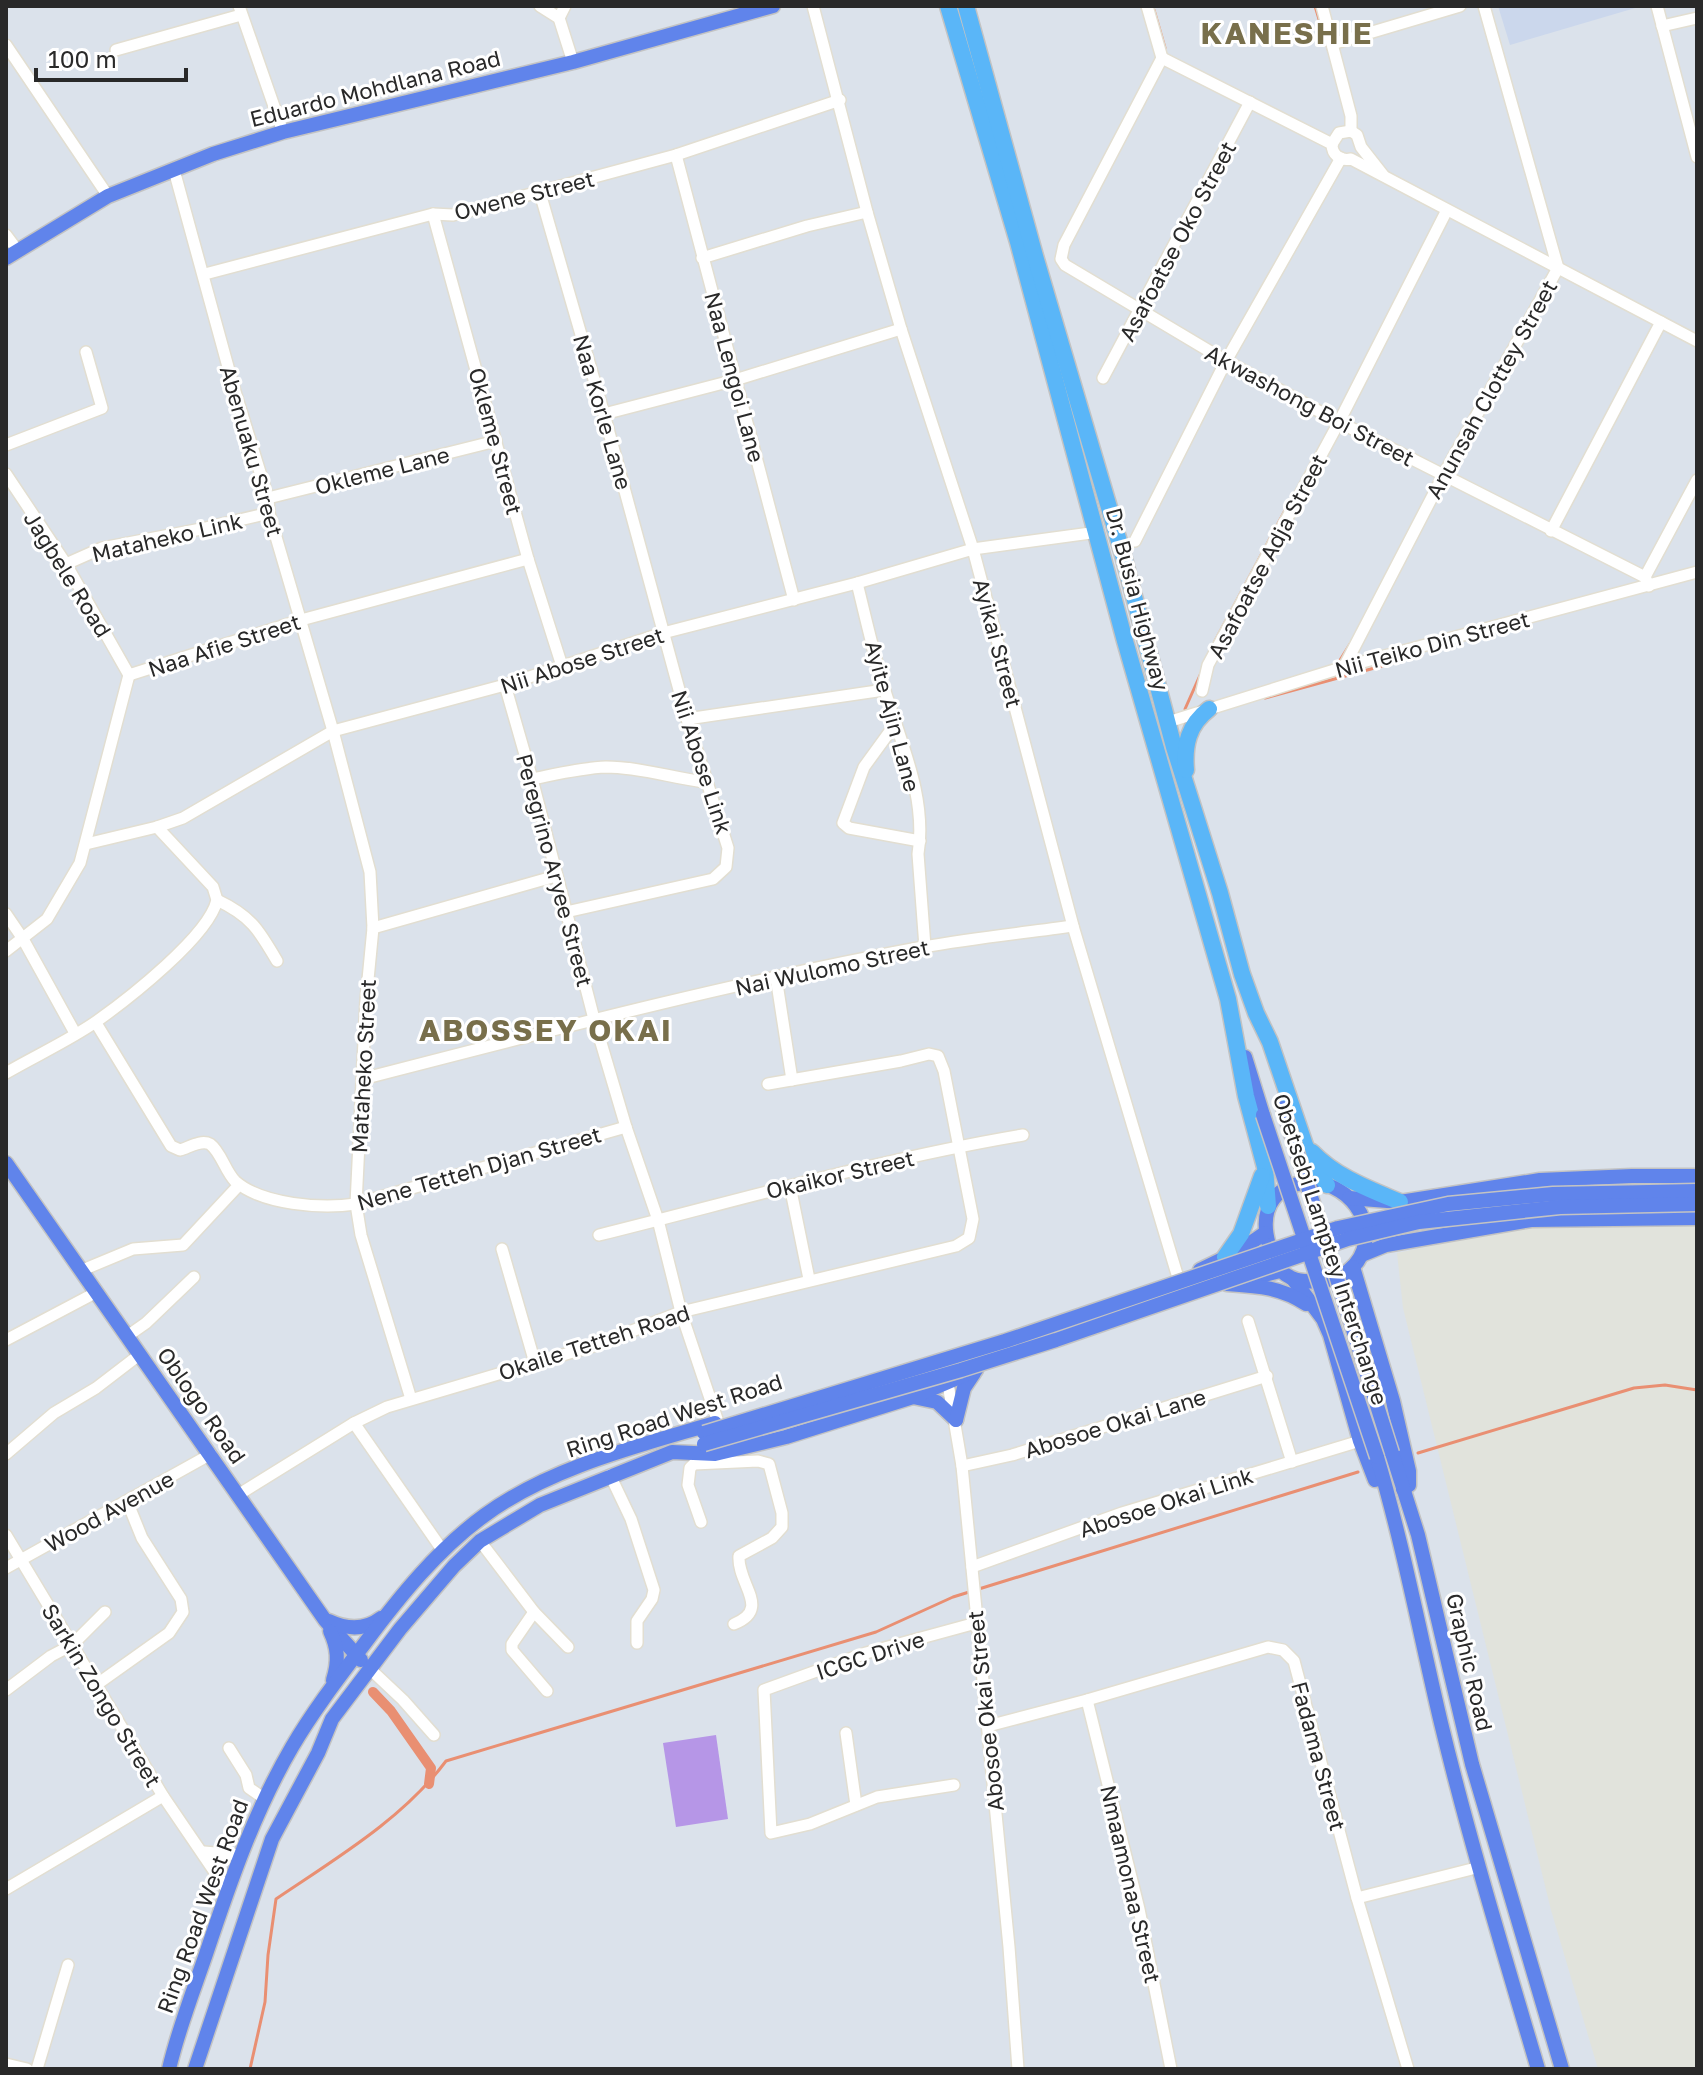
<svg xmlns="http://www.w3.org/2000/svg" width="1703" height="2075" font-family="'Golos Text',sans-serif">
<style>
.industrial{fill:#e1e3dc}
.education{fill:#cbd7ec}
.pitch{fill:#b696e7}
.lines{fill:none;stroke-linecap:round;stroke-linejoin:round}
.stream{stroke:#e98f72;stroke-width:3}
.canal{stroke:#e98f72;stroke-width:10}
.minor-casing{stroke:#e2ded1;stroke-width:14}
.major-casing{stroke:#c3c3c3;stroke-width:17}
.highway-casing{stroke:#c3c3c3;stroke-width:19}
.minor{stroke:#fff;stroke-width:11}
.major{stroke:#6084eb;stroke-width:14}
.highway{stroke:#5ab6f8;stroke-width:16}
.major-bridge-casing{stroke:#c3c3c3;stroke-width:17;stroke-linecap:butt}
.major-bridge{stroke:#6084eb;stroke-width:14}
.labels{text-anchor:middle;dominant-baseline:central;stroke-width:6;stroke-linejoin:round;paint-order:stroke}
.street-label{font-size:22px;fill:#292929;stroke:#fff}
.district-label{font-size:30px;font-weight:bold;letter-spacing:2px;fill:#786f4b;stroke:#fff}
</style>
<rect width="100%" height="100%" fill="#dbe2eb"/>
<path class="industrial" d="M1697 1221V2069H1598L1551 1910 1403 1308 1397 1253 1531 1225Z"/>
<path class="education" d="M1498 6H1642L1510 45Z"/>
<path class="pitch" d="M716 1735 728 1819 676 1827 663 1743Z"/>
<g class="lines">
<g class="stream">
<path d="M1315 6 1329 52"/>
<path d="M1154 10 1165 48"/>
<path d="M1215 641 1289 503"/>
<path d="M1337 665 1350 644"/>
<path d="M1265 698 1422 655"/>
<path d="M1185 709 1201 673"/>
<path d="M1418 1453 1634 1388 1665 1385 1697 1390"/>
<path d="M250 2069 265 2002 268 1955 276 1899C335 1859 403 1819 446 1761L876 1632 953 1597 1358 1472"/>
</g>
<path class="canal" d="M373 1692 391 1711 431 1768 429 1784"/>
<g class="minor-casing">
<g id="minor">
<path d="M239 6 283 132"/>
<path d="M540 6 559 18 573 62"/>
<path d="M813 6 867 212 901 329 973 549 1073 926 1179 1281"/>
<path d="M1147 6 1162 58"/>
<path d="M1322 6 1351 116V131"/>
<path d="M1657 6 1697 157"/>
<path d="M559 18 565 6"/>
<path d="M1662 26 1697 18"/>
<path d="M1332 44 1460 6"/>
<path d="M6 45 108 196"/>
<path d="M116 50 241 15"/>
<path d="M1162 58 1064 245 1061 259 1065 265 1226 361 1339 422 1645 577 1649 586"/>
<path d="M1162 58 1332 144"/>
<path d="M1351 131 1357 135 1361 147 1383 175"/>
<path d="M1332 144C1332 155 1340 161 1351 159L1697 341"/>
<path d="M1332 144 1339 133 1351 131"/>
<path d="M676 155 794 600"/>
<path d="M174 170 233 385 268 498 269 513 333 731 370 872 373 928 366 1000 356 1204 361 1235 411 1399"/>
<path d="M540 193 604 414 687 719 728 848 726 867 713 879 566 912"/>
<path d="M433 214 528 559 562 666"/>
<path d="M6 235 18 251"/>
<path d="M702 258 807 226 867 212"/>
<path d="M205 274 433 214 453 215 676 155 840 100"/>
<path d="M1103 378 1250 102"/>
<path d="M604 414 735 380 901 329"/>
<path d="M6 445 102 408 86 352"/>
<path d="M6 474 66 564 129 675"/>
<path d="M268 498 496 441"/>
<path d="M1551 531 1661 322"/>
<path d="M1135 541 1226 361 1341 158"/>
<path d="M66 564 102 548 201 529 269 513"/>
<path d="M1645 577 1697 480"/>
<path d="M857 583C866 619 874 656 885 691 901 743 927 798 918 854L925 947"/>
<path d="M1344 667 1443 476 1558 268 1484 6"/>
<path d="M129 675 301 620 528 559"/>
<path d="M505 685 532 779 594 1019 626 1127 658 1220 681 1312 718 1422"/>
<path d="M1202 691 1208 665 1339 422 1447 210"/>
<path d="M687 719 884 690"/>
<path d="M1168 722 1344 667 1697 572"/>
<path d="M896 723 864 767 843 823 849 828 920 841"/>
<path d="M532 779C557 774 581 768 606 767 640 767 672 778 705 782"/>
<path d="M86 844 157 827 183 818 333 731 505 685 663 633 857 583 973 549 1098 532"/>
<path d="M217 900C251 916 259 930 277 961"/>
<path d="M6 914 23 939 75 1033"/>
<path d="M373 928 556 876"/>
<path d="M6 951 47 919 80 863 129 675"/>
<path d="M776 977 792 1080"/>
<path d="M96 1023 171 1146 180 1150C188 1148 201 1139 210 1144 221 1152 225 1171 235 1181 262 1205 322 1209 356 1204L626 1127"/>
<path d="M6 1073C35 1056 70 1040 97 1021 128 999 209 936 217 900L213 887 157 827"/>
<path d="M362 1079C548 1031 734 982 923 947 973 938 1023 933 1073 926"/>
<path d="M790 1186 809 1279"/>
<path d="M599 1235C740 1200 880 1159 1023 1135"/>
<path d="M502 1249 535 1363"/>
<path d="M80 1271 133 1249 183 1245 239 1185"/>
<path d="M1248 1321 1292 1462"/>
<path d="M126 1337 146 1323 194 1277"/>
<path d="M6 1340 95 1293"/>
<path d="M947 1378 962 1466 1009 1947 1018 2069"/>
<path d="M354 1423 443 1551"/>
<path d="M6 1454 54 1413 96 1388 139 1355"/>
<path d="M962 1466 1012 1455 1267 1376"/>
<path d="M610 1475 631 1519 654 1590 652 1599 637 1621V1643"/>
<path d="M238 1495 354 1423 387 1407 593 1346 681 1312 956 1246 969 1238 973 1219 944 1071 938 1056 929 1054 901 1061 768 1084"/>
<path d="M701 1522 688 1485 690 1468 694 1464 758 1461 769 1464 782 1513V1527L772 1538 739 1556C737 1584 772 1609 734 1624"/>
<path d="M6 1535 163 1796 227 1890"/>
<path d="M480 1541 534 1612 568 1647"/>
<path d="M972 1567 1122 1513 1360 1441"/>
<path d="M6 1568 211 1454"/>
<path d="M534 1612 512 1644V1650L547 1691"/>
<path d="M369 1668 403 1700 434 1735"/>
<path d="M96 1685 169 1633 183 1612 181 1599 142 1538 127 1501"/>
<path d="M6 1690 51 1656 72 1645 105 1612"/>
<path d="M1087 1700 1139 1909 1171 2069"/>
<path d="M988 1726 1087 1700 1268 1647 1283 1650 1294 1661 1357 1898 1408 2069"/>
<path d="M846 1733 856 1805"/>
<path d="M229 1748 246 1775 249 1788 265 1799"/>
<path d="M954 1785 877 1797 810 1824 771 1833 764 1690 866 1653 976 1623"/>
<path d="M204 1852 239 1855"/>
<path d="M6 1889 163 1796"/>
<path d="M1357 1898 1480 1867"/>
<path d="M6 2064 27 2069"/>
<path d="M37 2069 68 1965"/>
</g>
</g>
<g class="major-casing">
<g id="major">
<path d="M6 258 108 196 213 154 283 132 573 62 773 6"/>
<path d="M1245 1057 1263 1115"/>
<path d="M6 1163 325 1620 361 1660"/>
<path d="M1318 1182C1388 1199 1379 1289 1304 1281 1282 1279 1275 1265 1269 1245 1258 1207 1276 1181 1318 1182Z"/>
<path d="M1349 1198 1400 1202 1540 1180 1632 1176H1697"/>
<path d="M1364 1254 1386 1245 1531 1220 1697 1218"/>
<path d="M1353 1267 1393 1401 1409 1471V1485L1403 1489"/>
<path d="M1200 1270 1239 1251 1265 1233"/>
<path d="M1249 1279 1280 1271"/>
<path d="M1293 1279 1323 1319 1330 1335 1360 1441 1375 1480"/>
<path d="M1227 1284C1257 1286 1281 1287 1306 1304"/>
<path d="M913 1397 937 1402 956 1420"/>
<path d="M956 1420 964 1388 974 1373"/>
<path d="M1392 1453 1418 1535 1472 1764 1562 2069"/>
<path d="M1377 1457C1403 1544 1420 1634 1441 1723 1469 1839 1504 1954 1538 2069"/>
<path d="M329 1621C346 1629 364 1631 381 1618"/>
<path d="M330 1631C338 1648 339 1661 333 1680"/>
<path d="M169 2069C178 2030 193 1992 206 1954 230 1882 254 1812 292 1747 313 1711 340 1676 365 1643 400 1596 438 1549 485 1515 551 1467 638 1446 715 1423"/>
<path d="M195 2069 272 1839 318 1753 332 1719 400 1629 454 1566 480 1541 540 1505 672 1452 715 1454 786 1437 913 1397 976 1370"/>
</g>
</g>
<g class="highway-casing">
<g id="highway">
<path d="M948 6 1018 242 1125 641 1228 999 1246 1096 1265 1167 1268 1206"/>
<path d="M966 6 1035 256 1123 555 1174 747 1220 893 1242 974 1256 1013 1270 1042 1305 1145 1316 1168 1327 1185"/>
<path d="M1186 770C1184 745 1188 725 1209 709"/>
<path d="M1312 1152C1336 1177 1369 1189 1400 1202"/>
<path d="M1225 1257 1241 1234 1262 1176"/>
</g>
</g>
<use href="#minor" class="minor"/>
<use href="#major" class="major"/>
<use href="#highway" class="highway"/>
<g class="major-bridge-casing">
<g id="major-bridge">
<path d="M1283 1108 1392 1453"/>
<path d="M1263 1115 1377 1457"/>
<path d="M704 1433 1005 1341 1338 1228 1448 1204 1553 1194 1697 1191"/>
<path d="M704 1444 961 1370 1056 1340 1348 1239 1419 1222 1560 1207 1697 1204"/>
</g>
</g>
<use href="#major-bridge" class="major-bridge"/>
</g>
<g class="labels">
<g class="street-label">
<text transform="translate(375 88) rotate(-14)">Eduardo Mohdlana Road</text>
<text transform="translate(524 195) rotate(-14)">Owene Street</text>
<text transform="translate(1177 241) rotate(-62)">Asafoatse Oko Street</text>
<text transform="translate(735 377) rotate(75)">Naa Lengoi Lane</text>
<text transform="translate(1491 389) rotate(-61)">Anunsah Clottey Street</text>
<text transform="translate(1310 405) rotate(28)">Akwashong Boi Street</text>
<text transform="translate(603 412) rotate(74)">Naa Korle Lane</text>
<text transform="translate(496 441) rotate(75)">Okleme Street</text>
<text transform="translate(252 451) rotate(74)">Abenuaku Street</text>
<text transform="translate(382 470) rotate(-14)">Okleme Lane</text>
<text transform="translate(167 537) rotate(-13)">Mataheko Link</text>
<text transform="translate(1267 556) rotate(-62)">Asafoatse Adja Street</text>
<text transform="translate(68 574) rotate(58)">Jagbele Road</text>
<text transform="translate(1138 599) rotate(75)">Dr. Busia Highway</text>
<text transform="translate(998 643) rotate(75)">Ayikai Street</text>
<text transform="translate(1432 644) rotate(-15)">Nii Teiko Din Street</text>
<text transform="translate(224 645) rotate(-18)">Naa Afie Street</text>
<text transform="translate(582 660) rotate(-18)">Nii Abose Street</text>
<text transform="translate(893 716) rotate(75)">Ayite Ajin Lane</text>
<text transform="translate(702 762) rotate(72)">Nii Abose Link</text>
<text transform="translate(555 870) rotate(75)">Peregrino Aryee Street</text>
<text transform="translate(832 967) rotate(-12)">Nai Wulomo Street</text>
<text transform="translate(363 1066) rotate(-87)">Mataheko Street</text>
<text transform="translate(479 1168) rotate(-16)">Nene Tetteh Djan Street</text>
<text transform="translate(840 1174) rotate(-13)">Okaikor Street</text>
<text transform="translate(1331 1249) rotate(72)">Obetsebi Lamptey Interchange</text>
<text transform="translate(594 1342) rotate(-18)">Okaile Tetteh Road</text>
<text transform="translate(202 1405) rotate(55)">Oblogo Road</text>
<text transform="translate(674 1415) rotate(-18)">Ring Road West Road</text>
<text transform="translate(1115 1423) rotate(-17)">Abosoe Okai Lane</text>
<text transform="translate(1166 1502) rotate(-18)">Abosoe Okai Link</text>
<text transform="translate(109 1511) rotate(-29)">Wood Avenue</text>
<text transform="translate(870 1655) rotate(-18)">ICGC Drive</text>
<text transform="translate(1470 1662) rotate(77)">Graphic Road</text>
<text transform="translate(102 1695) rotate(59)">Sarkin Zongo Street</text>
<text transform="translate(985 1711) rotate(-96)">Abosoe Okai Street</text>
<text transform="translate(1319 1756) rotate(75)">Fadama Street</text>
<text transform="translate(1131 1884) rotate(77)">Nmaamonaa Street</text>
<text transform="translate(202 1906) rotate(-70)">Ring Road West Road</text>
</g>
<g class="district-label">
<text x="1287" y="33">KANESHIE</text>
<text x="546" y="1030">ABOSSEY OKAI</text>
</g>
</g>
<rect width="1703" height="2075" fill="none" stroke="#292929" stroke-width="16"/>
<path d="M36 68v12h150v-12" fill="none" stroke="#292929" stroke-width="4"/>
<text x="48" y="68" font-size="24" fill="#292929" stroke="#ffffff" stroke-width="6" paint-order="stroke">100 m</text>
</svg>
